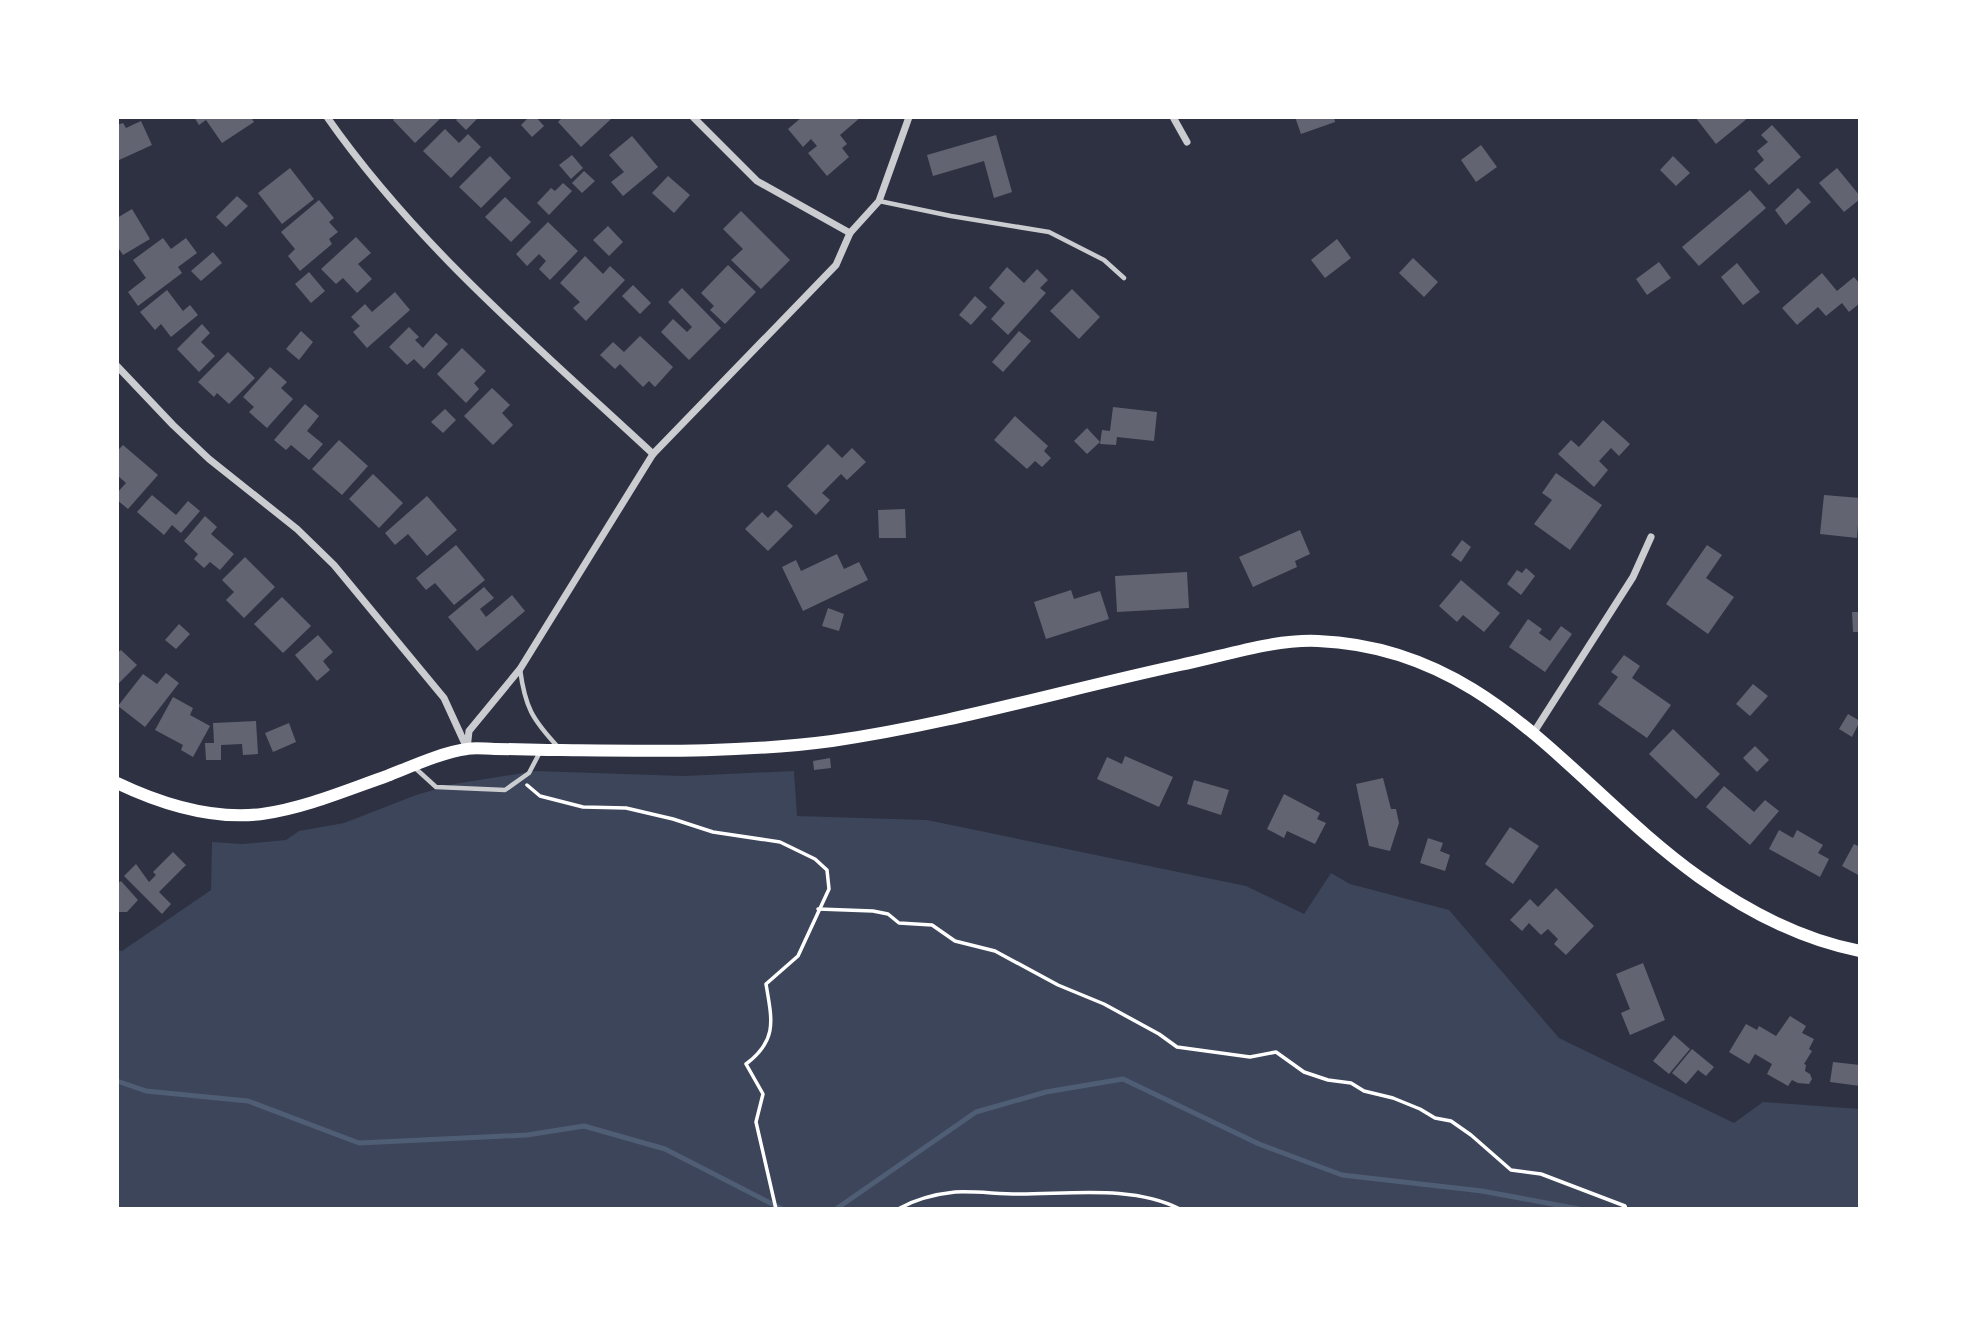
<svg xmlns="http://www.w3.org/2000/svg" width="1977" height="1326" font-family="'Fira Sans',sans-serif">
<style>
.green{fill:#3c4559}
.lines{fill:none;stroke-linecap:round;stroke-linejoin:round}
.stream{stroke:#4f5d75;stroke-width:5}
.building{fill:#626471}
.path{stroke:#fff;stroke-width:3.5}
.service{stroke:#caccd0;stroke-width:4.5}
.minor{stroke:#caccd0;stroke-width:7}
.secondary{stroke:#fff;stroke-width:12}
</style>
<rect width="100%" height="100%" fill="#2d3142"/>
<path class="green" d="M536 771 684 776 794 771 797 816 927 820 1246 886 1304 914 1331 873 1350 884 1449 910 1559 1038 1734 1123 1763 1102 1860 1109V1209H117V950L122 951 211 890 212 842 243 844 286 840 299 831 344 823 416 795 454 784Z"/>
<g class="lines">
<g class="stream">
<path d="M117 1081 146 1091 248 1101 359 1143 527 1135 584 1126 665 1149 782 1209"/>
<path d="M836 1209 976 1112 1046 1092 1123 1079 1259 1144 1342 1175 1482 1191 1579 1209"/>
</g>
</g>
<g class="building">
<path d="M194 117H251L254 122 222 143 206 120 199 125Z"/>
<path d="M395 117H442L415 143 393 120Z"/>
<path d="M459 117H479L466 130 456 120Z"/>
<path d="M529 117H536L544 126 532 137 521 125Z"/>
<path d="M563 117H609L611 119 581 147 558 122Z"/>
<path d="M802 117H861L840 135 847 144 842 148 849 157 827 176 808 153 817 146 811 139 803 147 788 129Z"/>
<path d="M1295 117H1334L1335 122 1301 134Z"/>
<path d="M1695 117H1749L1716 144Z"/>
<path d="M141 121 152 145 117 161V125L123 123 126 128Z"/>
<path d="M1772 125 1801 157 1769 185 1754 169 1764 160 1757 151 1768 142 1761 135Z"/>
<path d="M445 129 459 143 468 134 481 147 451 178 423 151Z"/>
<path d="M996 135 1012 192 994 198 984 161 933 176 927 155Z"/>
<path d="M632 136 658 167 623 196 611 182 624 172 609 155Z"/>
<path d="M1481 145 1497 167 1476 182 1461 160Z"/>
<path d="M572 155 583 168 571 179 559 165Z"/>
<path d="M490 156 511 178 481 208 459 187Z"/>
<path d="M1673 156 1690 173 1676 186 1660 170Z"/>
<path d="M290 168 314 199 282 224 258 193Z"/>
<path d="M1837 168 1860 196V199L1844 212 1819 183Z"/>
<path d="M584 171 595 181 582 193 572 183Z"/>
<path d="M668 176 690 195 674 213 652 193Z"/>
<path d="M563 183 572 191 549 215 537 203 551 188 555 191Z"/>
<path d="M1798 188 1811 202 1786 225 1775 210Z"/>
<path d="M1750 190 1766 208 1699 266 1682 247Z"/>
<path d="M237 196 248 206 226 227 216 217Z"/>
<path d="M505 197 531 222 511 242 485 217Z"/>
<path d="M319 200 334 218 329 222 338 232 329 239 332 244 300 271 288 256 295 249 281 232Z"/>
<path d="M132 209 150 239 123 255 117 246V218Z"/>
<path d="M741 211 790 260 761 289 731 260 743 249 723 229Z"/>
<path d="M548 222 578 251 550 280 539 269 546 261 539 254 527 266 516 254Z"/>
<path d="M608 226 623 242 609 256 593 240Z"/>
<path d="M356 237 371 253 358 264 372 279 357 293 343 278 336 284 321 269Z"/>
<path d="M163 238 171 249 186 238 197 253 178 267 182 273 138 306 128 292 146 278 133 260Z"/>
<path d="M1337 239 1351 258 1325 278 1311 260Z"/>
<path d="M213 252 222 263 201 281 191 271Z"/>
<path d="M585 256 603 274 610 266 625 280 586 321 573 308 580 302 560 283Z"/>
<path d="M1413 258 1438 282 1424 297 1399 273Z"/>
<path d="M1659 262 1671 278 1647 295 1636 279Z"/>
<path d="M1737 263 1760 292 1743 305 1721 277Z"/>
<path d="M728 265 756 292 725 324 710 310 714 306 701 293Z"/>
<path d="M1007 267 1024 283 1037 269 1048 280 1040 288 1046 293 1008 335 991 319 1005 303 989 288Z"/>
<path d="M309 272 325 291 311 303 295 284Z"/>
<path d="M1822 273 1837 291 1854 277 1860 284V303L1849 312 1842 303 1826 316 1818 307 1797 325 1782 308Z"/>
<path d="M633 285 651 303 640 314 622 296Z"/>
<path d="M682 288 721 328 689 360 661 332 673 319 687 332 692 327 668 302Z"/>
<path d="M1072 289 1100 317 1079 339 1050 311Z"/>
<path d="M167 290 183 311 190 305 198 315 171 337 161 324 155 330 140 312Z"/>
<path d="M395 292 410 310 367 348 353 332 360 326 351 317 365 304 372 312Z"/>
<path d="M975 296 987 307 971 325 959 315Z"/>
<path d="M202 324 210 333 201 342 215 356 199 372 177 349Z"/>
<path d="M409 327 419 337 415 340 423 348 436 333 448 344 424 369 414 359 407 365 389 347Z"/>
<path d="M301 331 313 342 299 360 286 349Z"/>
<path d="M1019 331 1031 341 1003 372 992 362Z"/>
<path d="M640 336 673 367 655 387 649 381 643 387 620 364 615 369 600 355 613 342 624 352Z"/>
<path d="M462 348 486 371 474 383 479 389 466 403 437 374Z"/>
<path d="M228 352 255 378 229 404 217 393 214 397 198 382Z"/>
<path d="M270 367 287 382 281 388 293 399 267 428 249 412 254 407 243 397Z"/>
<path d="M492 388 510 405 502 413 513 425 493 445 464 416Z"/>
<path d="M305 404 319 416 307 431 323 444 309 460 291 445 286 450 274 440Z"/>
<path d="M1113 407 1157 412 1154 441 1117 437 1116 445 1100 444 1102 430 1110 431Z"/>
<path d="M445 409 456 420 443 433 431 422Z"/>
<path d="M1015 416 1048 446 1044 451 1051 458 1042 467 1035 461 1027 469 994 440Z"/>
<path d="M1603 420 1630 444 1619 456 1611 448 1599 461 1608 470 1594 487 1558 454 1571 440 1579 447Z"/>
<path d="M1087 428 1100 442 1087 454 1074 441Z"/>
<path d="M339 440 368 466 342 495 312 469Z"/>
<path d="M828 444 842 458 852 448 866 462 847 480 841 474 822 493 830 500 816 515 787 486Z"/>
<path d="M123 445 158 475 128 509 117 500V493L126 483 117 475V451Z"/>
<path d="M1556 473 1602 505 1570 550 1534 524 1552 500 1542 493Z"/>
<path d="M373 474 403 503 379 528 349 499Z"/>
<path d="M152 495 176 515 188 501 200 511 181 533 172 525 164 535 137 512Z"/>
<path d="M1824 495 1860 498 1857 538 1820 534Z"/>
<path d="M427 496 457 530 427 556 408 534 395 545 385 533Z"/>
<path d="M905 509 906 538H879L878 510Z"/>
<path d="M776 510 793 526 768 551 745 529 762 512 768 518Z"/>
<path d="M205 516 217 527 211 534 234 554 220 570 210 562 204 568 194 559 198 554 184 541Z"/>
<path d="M1300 530 1310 554 1295 561 1297 567 1253 587 1239 557Z"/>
<path d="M1462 540 1471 547 1461 562 1451 555Z"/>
<path d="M456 545 485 580 454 605 435 583 426 590 416 578Z"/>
<path d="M1707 545 1722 555 1706 578 1734 597 1708 634 1666 604Z"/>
<path d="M837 554 844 569 859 562 868 580 803 611 782 567 796 560 801 571Z"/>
<path d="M245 557 275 587 244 618 226 600 234 592 222 580Z"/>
<path d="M1526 568 1535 576 1521 595 1507 584 1517 570 1522 573Z"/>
<path d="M1187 572 1189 608 1117 612 1115 576Z"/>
<path d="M1461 580 1500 613 1484 632 1463 615 1457 622 1439 606Z"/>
<path d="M484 587 494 598 480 609 486 617 512 595 525 611 477 651 448 617Z"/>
<path d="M1071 590 1074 599 1100 591 1109 619 1046 639 1034 602Z"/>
<path d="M282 597 311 626 283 653 254 624Z"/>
<path d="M828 608 844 614 839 631 822 626Z"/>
<path d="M1852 612H1860V632H1853Z"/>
<path d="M1528 619 1542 629 1539 633 1550 641 1561 626 1572 634 1545 672 1509 647Z"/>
<path d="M179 624 190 634 176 649 165 640Z"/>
<path d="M318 635 333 652 323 661 330 670 317 681 295 655Z"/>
<path d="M121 650 137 665 117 685V653Z"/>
<path d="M1624 655 1640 666 1632 678 1671 705 1647 738 1598 704 1618 677 1611 672Z"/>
<path d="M166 673 179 683 145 727 118 706 143 674 157 684Z"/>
<path d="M1753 684 1768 696 1750 716 1736 704Z"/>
<path d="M173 697 193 708 190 715 210 726 193 757 181 750 183 745 155 730Z"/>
<path d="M1848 714 1860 721 1852 737 1839 729Z"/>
<path d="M256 721 258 754 243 755 242 744 221 745V760H206L205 743H214L213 723Z"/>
<path d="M289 723 296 742 273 752 265 733Z"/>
<path d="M1673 729 1720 774 1696 799 1649 754Z"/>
<path d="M1755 746 1769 760 1757 772 1743 758Z"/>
<path d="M1125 756 1173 777 1159 807 1097 779 1107 757 1122 764Z"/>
<path d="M830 758 831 768 814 770 813 761Z"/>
<path d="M1383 778 1391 809H1396L1399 823 1390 851 1369 846 1356 784Z"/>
<path d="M1194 780 1229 790 1221 815 1187 804Z"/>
<path d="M1724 786 1754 812 1765 800 1779 811 1750 845 1706 807Z"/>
<path d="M1284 794 1320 813 1317 819 1326 823 1315 844 1287 831 1284 838 1267 829Z"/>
<path d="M1510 827 1539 846 1513 884 1485 864Z"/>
<path d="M1779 830 1793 838 1797 830 1823 845 1818 853 1829 859 1820 877 1769 849Z"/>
<path d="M1428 838 1443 843 1440 851 1450 855 1445 871 1420 863Z"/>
<path d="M1854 844 1860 847V876L1842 866Z"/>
<path d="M173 852 186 865 159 892 171 904 162 914 124 876 136 864 149 882 156 875 153 872Z"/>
<path d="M121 881 138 900 127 912H117V884Z"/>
<path d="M1556 888 1594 926 1566 955 1554 944 1558 939 1548 929 1541 935 1529 923 1522 931 1510 920 1530 899 1538 907Z"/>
<path d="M1643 963 1665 1020 1630 1035 1621 1013 1630 1009 1616 974Z"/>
<path d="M1790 1016 1806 1026 1802 1033 1814 1039 1809 1049 1812 1051 1804 1064 1806 1065 1805 1071 1810 1074 1812 1079 1809 1084 1798 1083 1792 1080 1788 1086 1767 1074 1772 1064 1755 1054 1749 1064 1729 1052 1746 1024 1757 1030 1759 1026 1776 1036Z"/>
<path d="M1674 1035 1690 1049 1669 1074 1653 1061Z"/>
<path d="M1692 1049 1714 1067 1706 1076 1698 1070 1686 1084 1672 1073Z"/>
<path d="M1833 1062 1860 1065V1086L1830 1082Z"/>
</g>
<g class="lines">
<g class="path">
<path d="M527 785 540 796 583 807 626 808 673 819 713 832 780 842 815 859 827 870 829 889 798 956 766 984C772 1020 778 1040 746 1064L763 1094 756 1122 776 1209"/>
<path d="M818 909 873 911 888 914 899 923 932 925 955 941 995 951 1058 985 1104 1004 1159 1034 1177 1047 1250 1057 1276 1052 1304 1072 1328 1080 1351 1083 1364 1091 1393 1098 1420 1109 1435 1118 1451 1121 1471 1135 1511 1170 1541 1174 1625 1206 1626 1209"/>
<path d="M898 1209C914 1200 936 1194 955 1192 976 1191 998 1194 1020 1194 1071 1194 1133 1185 1180 1209"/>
</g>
<g class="service">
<path d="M879 201 951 216 1049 232 1104 260 1124 278"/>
<path d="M520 669C525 707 532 719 558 747"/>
<path d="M414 767 436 787 505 790 529 773 540 752"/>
</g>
<g class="minor">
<path d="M327 117C417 246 539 348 653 454"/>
<path d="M693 117 757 181 850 233"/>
<path d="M1173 117 1187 142"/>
<path d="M117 366 173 425 209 459 297 529 334 565 444 698 466 746"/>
<path d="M1534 732 1633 577 1651 537"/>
<path d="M467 749 469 731 520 669 653 454 836 265 850 233 879 201 909 117"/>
</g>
<path class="secondary" d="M117 783C161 804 213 820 262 814 305 808 347 790 387 776 410 767 443 752 467 749 476 747 486 749 495 749 517 749 539 750 561 750 651 751 742 753 832 741 950 724 1064 690 1180 665 1224 656 1273 639 1318 641 1492 648 1572 786 1699 877 1747 911 1802 940 1860 951"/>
</g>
<rect width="1977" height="1326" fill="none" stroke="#ffffff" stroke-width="238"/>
</svg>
